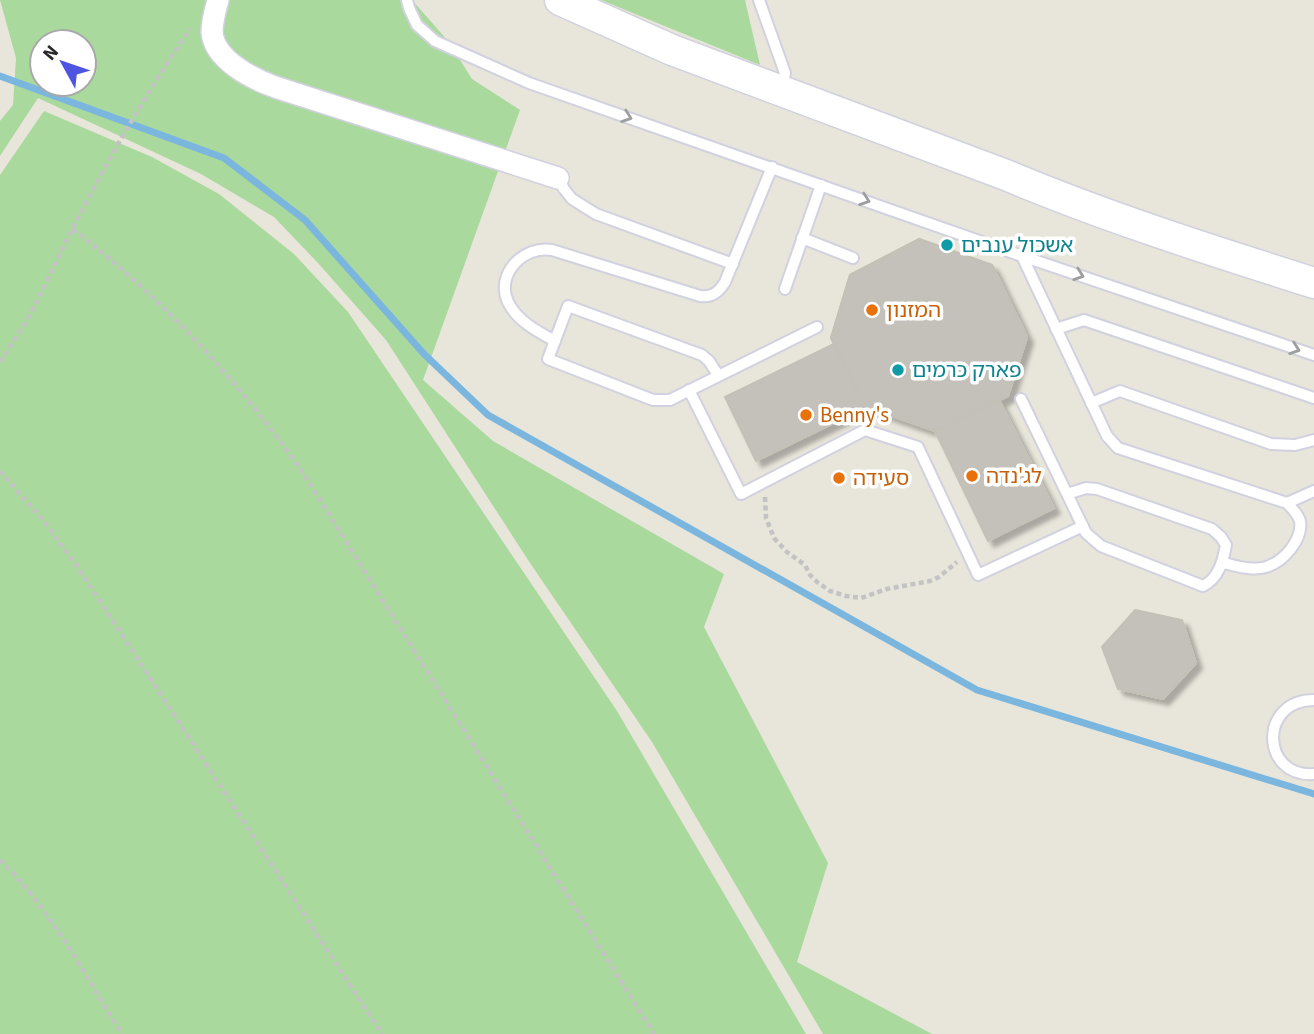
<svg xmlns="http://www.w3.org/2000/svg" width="1314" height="1034" font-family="'Source Sans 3','Noto Sans Hebrew',sans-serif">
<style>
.green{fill:#aad99e;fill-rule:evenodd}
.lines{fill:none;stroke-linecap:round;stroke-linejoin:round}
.stream{stroke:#7ab6de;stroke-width:7}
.building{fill:#c4c1bb;stroke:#c3c0b5;stroke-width:2;filter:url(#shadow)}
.lane-casing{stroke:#d1d1df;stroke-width:14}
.street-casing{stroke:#d1d1df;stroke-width:24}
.secondary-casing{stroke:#d1d1df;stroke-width:33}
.path{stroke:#c3c3c3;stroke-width:4.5;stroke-dasharray:5 3.5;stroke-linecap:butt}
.lane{stroke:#fff;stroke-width:10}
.street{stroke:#fff;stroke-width:21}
.secondary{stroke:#fff;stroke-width:30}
.oneway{stroke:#9e9e9e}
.culture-dot{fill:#0f9aa8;stroke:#fff;stroke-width:2.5}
.food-dot{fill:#e8710a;stroke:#fff;stroke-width:2.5}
.labels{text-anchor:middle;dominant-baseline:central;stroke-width:7;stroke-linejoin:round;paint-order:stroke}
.culture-label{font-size:21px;fill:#0d838f;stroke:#fff;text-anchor:start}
.food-label{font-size:21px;fill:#c56008;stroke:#fff;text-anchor:start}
</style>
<defs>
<filter id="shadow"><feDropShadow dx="6" dy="6" stdDeviation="2" flood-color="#0004"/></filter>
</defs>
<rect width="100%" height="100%" fill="#e8e5db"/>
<g class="green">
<path d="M0 0H412L448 41 472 79 520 110 423 380 493 441 724 574 704 627 828 863 797 962 932 1034H823L652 742 528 560 386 340 318 263 274 217 201 174 38 98 0 156V121L13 105 16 58ZM42 42H84V84H42Z"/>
<path d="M601 0H745L760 65Z"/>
<path d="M44 111 152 157 219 194 294 254 348 312 617 711 806 1034H0V175Z"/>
</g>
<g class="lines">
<path class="stream" d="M0 76 224 158 305 220 424 354 488 415 977 690 1314 794"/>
</g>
<g class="building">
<path d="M919 239 992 265 1027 337 1008 396 999 400 1054 508 988 541 935 431 866 407 756 461 725 397 834 344 831 338 850 275Z"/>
<path d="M919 239 992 265 1027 337 1008 396 935 431 866 407 831 338 850 275Z"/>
<path d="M1135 610 1182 620 1196 663 1163 699 1118 689 1102 647Z"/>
</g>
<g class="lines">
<g class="lane-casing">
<g id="lane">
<path d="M407 0 409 8 417 25 435 41 529 83 1022 256 1314 355"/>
<path d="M759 0 785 73 781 90"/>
<path d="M558 178 564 189 572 199 596 214 733 264"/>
<path d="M802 238 853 258"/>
<path d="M1022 256 1107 436 1118 448 1287 503C1292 508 1298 514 1300 521 1303 540 1283 562 1266 567 1251 571 1238 566 1223 563"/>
<path d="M785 289 821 185"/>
<path d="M1056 329 1084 320 1314 398"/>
<path d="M555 341C538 332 517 321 508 302 495 274 524 245 552 250L700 296C712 298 719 292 725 282L772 167"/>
<path d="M718 375 709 361 702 355 568 306 548 359 653 400H670L817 327"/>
<path d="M689 390 741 494 865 430 918 447 978 575 1083 526"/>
<path d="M1021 399 1086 533 1101 546 1203 586C1219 578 1223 561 1226 545L1221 537 1212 529 1097 489 1086 488 1067 494"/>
<path d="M1091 403 1120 391 1271 444 1295 445 1314 440"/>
<path d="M1287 503 1314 491"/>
<path d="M1314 700C1258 700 1261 778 1314 774"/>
</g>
</g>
<g class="street-casing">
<path id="street" d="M218 0C215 11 212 21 212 32 214 60 253 79 275 87L558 178"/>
</g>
<g class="secondary-casing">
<path id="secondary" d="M560 0 672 50 1006 175C1106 217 1210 250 1314 283"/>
</g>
<g class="path">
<path d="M73 229C163 299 240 382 305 476L654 1034"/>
<path d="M0 362 24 325 36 304C80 209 131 115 190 29"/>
<path d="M0 471 43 520 79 569 382 1034"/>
<path d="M765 497 766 518 774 538 787 552 805 565 810 575 817 582 830 591 846 596 861 598 887 589 930 581 939 577 957 562"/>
<path d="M0 860C51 909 84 974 122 1034"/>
</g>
<use href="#lane" class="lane"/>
<use href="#street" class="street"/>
<use href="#secondary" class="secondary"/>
</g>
<defs><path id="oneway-chevron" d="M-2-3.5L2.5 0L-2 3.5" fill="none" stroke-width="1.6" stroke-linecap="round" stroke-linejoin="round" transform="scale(1.75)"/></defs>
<g class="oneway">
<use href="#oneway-chevron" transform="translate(627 117) rotate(19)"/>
<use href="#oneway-chevron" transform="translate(865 200) rotate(19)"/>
<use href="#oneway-chevron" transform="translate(1079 275) rotate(19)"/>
<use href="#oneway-chevron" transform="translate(1295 349) rotate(19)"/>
</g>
<g class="culture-dot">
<circle cx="947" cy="245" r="7"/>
<circle cx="898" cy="370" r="7"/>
</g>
<g class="food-dot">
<circle cx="872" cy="310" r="7"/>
<circle cx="806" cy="415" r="7"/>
<circle cx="972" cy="476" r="7"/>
<circle cx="839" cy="478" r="7"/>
</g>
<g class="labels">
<g class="culture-label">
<text x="961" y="245">אשכול ענבים</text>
<text x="912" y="370">פארק כרמים</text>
</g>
<g class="food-label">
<text x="886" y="310">המזנון</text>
<text x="820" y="415">Benny's</text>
<text x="986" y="476">לג'נדה</text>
<text x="853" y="478">סעידה</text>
</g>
</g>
<g transform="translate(63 63) rotate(310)"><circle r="33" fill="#ffffff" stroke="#a9a9a9" stroke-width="2"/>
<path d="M0-5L12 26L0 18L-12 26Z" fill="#4e55e2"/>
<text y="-10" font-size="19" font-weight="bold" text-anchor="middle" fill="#282828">N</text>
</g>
</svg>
